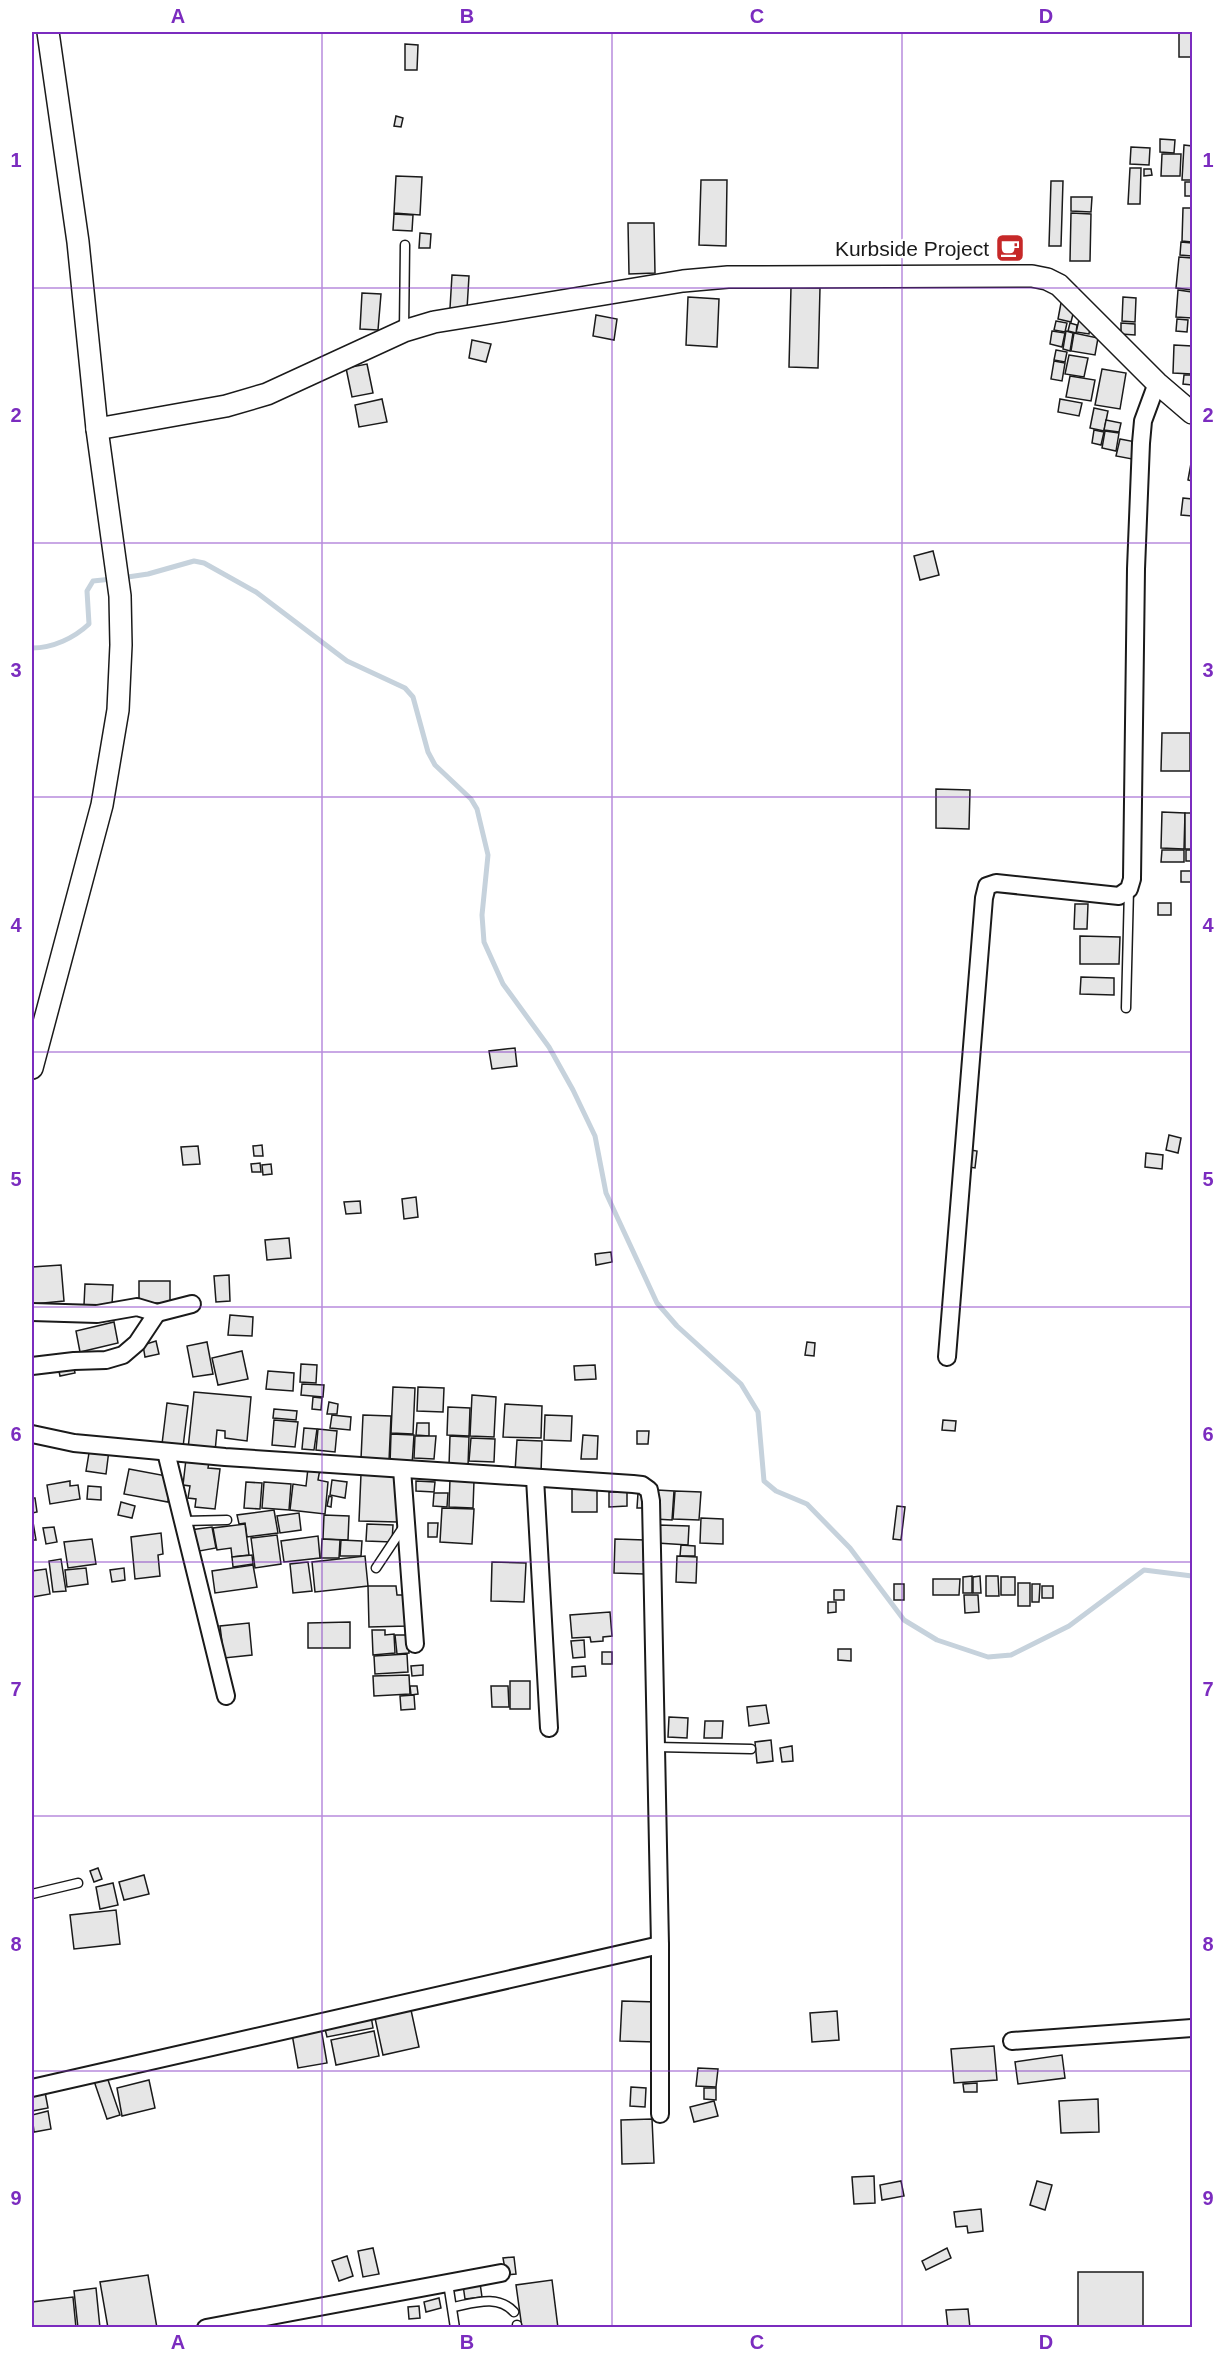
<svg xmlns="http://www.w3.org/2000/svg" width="1224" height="2359" font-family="Arial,sans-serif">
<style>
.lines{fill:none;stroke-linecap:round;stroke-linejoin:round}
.stream{stroke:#c6d2dc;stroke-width:5}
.building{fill:#e6e6e6;stroke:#1a1a1a;stroke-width:1.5}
.service-casing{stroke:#1a1a1a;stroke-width:11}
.minor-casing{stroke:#1a1a1a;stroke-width:20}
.tertiary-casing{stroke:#1a1a1a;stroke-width:24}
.service{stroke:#fff;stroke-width:8}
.minor{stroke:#fff;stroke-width:16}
.tertiary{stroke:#fff;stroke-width:21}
.grid{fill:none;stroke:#7b2cbf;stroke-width:1.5;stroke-opacity:0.55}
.labels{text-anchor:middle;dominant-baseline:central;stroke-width:4.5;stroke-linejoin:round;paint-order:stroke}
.poi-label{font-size:21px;fill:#1a1a1a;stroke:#fff;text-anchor:end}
.neatline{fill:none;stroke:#7b2cbf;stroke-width:2}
.grid-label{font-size:20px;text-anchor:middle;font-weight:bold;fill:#7b2cbf}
</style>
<rect width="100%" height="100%" fill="#fff"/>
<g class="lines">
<g class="stream">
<path d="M121 578 148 574 194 561 204 563 256 592 347 661 405 688 413 697 428 752 435 765 471 799 477 809 488 855 482 915 484 942 503 984 549 1047 573 1090 595 1136 606 1193 657 1303 677 1326 741 1384 758 1412 764 1481 776 1491 807 1504 850 1548 904 1620 937 1640 988 1657 1011 1655 1069 1626 1144 1570 1192 1576"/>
<path d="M32 648C53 648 74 638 89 624L87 591 93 581 112 579"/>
</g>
</g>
<g class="building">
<rect x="1179" y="32" width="13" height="25"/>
<path d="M405 44 418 45 417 70H405Z"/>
<path d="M396 116 403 118 401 127 394 126Z"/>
<path d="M1160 139 1175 140 1174 153 1160 152Z"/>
<path d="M1184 145 1192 146V180H1182Z"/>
<path d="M1131 147 1150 148 1149 165 1130 164Z"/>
<path d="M1162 154H1181L1180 176H1161Z"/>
<path d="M1130 168H1141L1140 204H1128Z"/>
<path d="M1144 169H1151L1152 175 1144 176Z"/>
<path d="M396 176 422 177 420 215 394 213Z"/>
<path d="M701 180H727L726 246 699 245Z"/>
<path d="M1051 181H1063L1061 246H1049Z"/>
<rect x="1185" y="182" width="7" height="14"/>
<path d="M1071 197H1092L1091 212 1071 211Z"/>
<path d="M1183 208H1192V242L1182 241Z"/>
<path d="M1071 213 1091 214 1090 261H1070Z"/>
<path d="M394 214 413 215 412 231 393 230Z"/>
<path d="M628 223H654L655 273 629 274Z"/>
<path d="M420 233 431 234 430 248H419Z"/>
<path d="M1181 242 1192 243V256L1180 255Z"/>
<path d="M1179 257 1192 258V290L1176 288Z"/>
<path d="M452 275 469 276 467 309 450 308Z"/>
<path d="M791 287 820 288 818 368 789 367Z"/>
<path d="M1178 290 1192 292V318L1176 317Z"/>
<path d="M362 293 381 294 378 330 360 329Z"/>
<path d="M688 297 719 299 717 347 686 345Z"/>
<path d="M1123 297 1136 298 1135 322 1122 321Z"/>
<path d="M1061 303 1075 306 1071 322 1058 319Z"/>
<path d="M596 315 617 319 614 340 593 336Z"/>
<path d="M1177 319 1188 320 1187 332 1176 331Z"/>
<path d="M1079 320 1091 323 1089 334 1076 332Z"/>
<path d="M1056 321 1067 323 1065 332 1054 330Z"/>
<path d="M1070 323 1077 325 1076 333 1068 331Z"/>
<path d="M1121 323 1135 324V335L1121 334Z"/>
<path d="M1052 331 1065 333 1062 347 1050 344Z"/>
<path d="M1066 331 1073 333 1070 351 1063 349Z"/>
<path d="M1074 333 1098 338 1095 355 1071 351Z"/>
<path d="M472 340 491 344 486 362 469 358Z"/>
<path d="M1174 345 1192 346V374L1173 373Z"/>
<path d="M1056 350 1067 352 1065 362 1054 360Z"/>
<path d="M1069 355 1088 358 1084 377 1065 374Z"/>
<path d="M1054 361 1065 363 1062 381 1051 379Z"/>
<path d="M367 364 373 393 352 397 346 368Z"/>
<path d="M1102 369 1126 373 1120 409 1095 405Z"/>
<path d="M1184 375H1192V385L1183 384Z"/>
<path d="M1070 376 1095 380 1091 401 1066 397Z"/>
<path d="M382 399 387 422 359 427 355 405Z"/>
<path d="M1060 399 1082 403 1079 416 1058 412Z"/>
<path d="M1094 408 1108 411 1104 431 1090 428Z"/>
<path d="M1106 420 1121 423 1119 432 1104 430Z"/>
<path d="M1094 430 1104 432 1101 445 1092 443Z"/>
<path d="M1105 431 1119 433 1116 451 1102 448Z"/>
<path d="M1120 439 1136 442 1132 459 1116 456Z"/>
<path d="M1192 458V481L1188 480Z"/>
<path d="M1183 498 1192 499V516L1181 515Z"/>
<path d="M933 551 939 575 920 580 914 556Z"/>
<path d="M1162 733H1190V771H1161Z"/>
<path d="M936 789 970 790 969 829 936 828Z"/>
<path d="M1162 812 1185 813 1184 849 1161 848Z"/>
<rect x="1185" y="813" width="7" height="36"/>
<path d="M1162 850H1184V862H1161Z"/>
<rect x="1186" y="850" width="6" height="11"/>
<rect x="1181" y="871" width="10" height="11"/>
<rect x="1158" y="903" width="13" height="12"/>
<path d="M1075 904H1088L1087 929H1074Z"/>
<path d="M1080 936 1120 937 1119 964H1080Z"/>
<path d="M1081 977 1114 978V995L1080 994Z"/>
<path d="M515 1048 517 1066 492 1069 489 1051Z"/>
<path d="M1169 1135 1181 1138 1178 1153 1166 1150Z"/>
<path d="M262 1145 263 1156H254L253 1146Z"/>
<path d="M198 1146 200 1164 183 1165 181 1147Z"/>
<path d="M965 1149 977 1151 975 1168 963 1166Z"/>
<path d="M1146 1153 1163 1155 1162 1169 1145 1167Z"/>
<path d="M260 1163 261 1172H252L251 1164Z"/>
<path d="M271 1164 272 1174 263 1175 262 1165Z"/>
<path d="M416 1197 418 1217 404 1219 402 1199Z"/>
<path d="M360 1201 361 1213 346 1214 344 1202Z"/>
<path d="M289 1238 291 1258 267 1260 265 1240Z"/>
<path d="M611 1252 612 1262 596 1265 595 1254Z"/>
<path d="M61 1265 64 1301 33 1304 32 1267Z"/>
<path d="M229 1275 230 1301 216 1302 214 1276Z"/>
<rect x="139" y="1281" width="31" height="22"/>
<path d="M85 1284 113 1285 112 1305H84Z"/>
<path d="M230 1315 253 1317 252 1336 228 1335Z"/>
<path d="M114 1322 118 1343 80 1352 76 1331Z"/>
<path d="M156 1341 159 1354 145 1357 143 1345Z"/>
<path d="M207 1342 213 1374 193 1377 187 1346Z"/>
<path d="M807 1342 815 1343 814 1356 805 1355Z"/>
<path d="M242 1351 248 1379 218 1385 212 1358Z"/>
<path d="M73 1363 75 1373 60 1376 58 1367Z"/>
<path d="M301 1364 317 1365 316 1383 300 1382Z"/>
<path d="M595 1365 596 1379 575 1380 574 1366Z"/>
<path d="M268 1371 294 1373 293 1391 266 1389Z"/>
<path d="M302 1384 324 1385 323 1397 301 1395Z"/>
<path d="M393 1387 415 1388 413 1434 391 1433Z"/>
<path d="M418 1387 444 1388 443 1412 417 1411Z"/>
<path d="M194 1392 251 1397 247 1441 225 1438V1431L217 1430 215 1452 188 1449Z"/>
<path d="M472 1395 496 1397 494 1437 470 1436Z"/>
<path d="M313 1397 322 1398 321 1410 312 1409Z"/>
<path d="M329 1402 338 1404 337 1414H327Z"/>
<path d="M167 1403 188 1406 183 1447 162 1444Z"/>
<path d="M505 1404 542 1406 541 1438 503 1437Z"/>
<path d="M448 1407 470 1408 469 1436 447 1435Z"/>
<path d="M274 1409 297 1411 296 1420 273 1418Z"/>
<path d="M332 1415 351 1417 350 1430 330 1428Z"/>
<path d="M363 1415 391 1416 389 1461 361 1459Z"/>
<path d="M545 1415 572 1416 571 1441 544 1440Z"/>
<path d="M274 1420 298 1422 295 1447 272 1445Z"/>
<path d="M943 1420 956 1421 955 1431 942 1430Z"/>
<path d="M417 1423H429V1436L416 1435Z"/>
<path d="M304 1428 317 1429 314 1450 302 1449Z"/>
<path d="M318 1429 337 1431 335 1452 316 1450Z"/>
<path d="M637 1431H649L648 1444H637Z"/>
<path d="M391 1434 414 1435 412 1465 390 1464Z"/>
<path d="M583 1435 598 1436 597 1459H581Z"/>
<path d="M415 1436H436L434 1459 414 1458Z"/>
<path d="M450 1436 469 1437 468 1466H449Z"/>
<path d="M471 1438 495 1439 494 1462 469 1461Z"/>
<path d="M517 1440 542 1441 541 1473 515 1472Z"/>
<path d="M90 1447 109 1450 106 1474 86 1471Z"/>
<path d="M186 1459 209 1462 208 1468 220 1469 215 1509 195 1507 196 1499 188 1498 190 1486 183 1485Z"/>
<path d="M308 1468 320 1469 318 1480 328 1482 325 1514 290 1510 293 1484 306 1486Z"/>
<path d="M129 1469 172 1477 168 1502 124 1494Z"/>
<path d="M361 1474 400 1476 398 1522 359 1521Z"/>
<path d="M450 1479 474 1481 473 1508 449 1507Z"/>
<path d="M332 1480 347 1482 345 1498 330 1495Z"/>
<path d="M70 1481V1486L78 1485 80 1499 50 1504 47 1485Z"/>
<path d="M416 1481 435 1482 434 1492 416 1491Z"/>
<path d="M246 1482 262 1483 260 1509 244 1508Z"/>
<path d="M264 1482 291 1484 289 1510 262 1508Z"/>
<path d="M88 1486 101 1487V1500L87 1499Z"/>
<rect x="572" y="1486" width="25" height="26"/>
<path d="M657 1490 674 1491 672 1520 655 1519Z"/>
<path d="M675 1491 701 1492 699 1520 673 1519Z"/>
<path d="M609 1492H627V1506L609 1507Z"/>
<path d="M434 1493H448L447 1507 433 1506Z"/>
<path d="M638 1493 648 1494 647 1508H637Z"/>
<path d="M329 1496 332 1497 331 1507 327 1506Z"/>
<path d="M32 1498H35L37 1512 32 1513Z"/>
<path d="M121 1502 135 1506 132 1518 118 1515Z"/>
<path d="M897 1506 905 1507 901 1540 893 1539Z"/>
<path d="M442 1508 474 1509 472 1544 440 1542Z"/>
<path d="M274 1510 278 1533 247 1537 245 1523 239 1524 237 1515Z"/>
<path d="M299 1513 301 1530 280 1533 277 1516Z"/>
<path d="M324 1515 349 1516 348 1540 323 1539Z"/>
<path d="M32 1516 36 1540H32Z"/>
<path d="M701 1518 723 1519V1544L700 1543Z"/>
<path d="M428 1523H438L437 1537H428Z"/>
<path d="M245 1524 249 1555 232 1557 231 1548 217 1550 213 1528Z"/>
<path d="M367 1524 393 1525 392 1542 366 1541Z"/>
<path d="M658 1525 689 1526 688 1545 657 1543Z"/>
<path d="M54 1527 57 1542 46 1544 43 1528Z"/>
<path d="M212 1527 216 1548 194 1552 190 1530Z"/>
<path d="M161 1533 163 1554 158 1555 160 1576 135 1579 131 1537Z"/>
<path d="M277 1535 281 1564 255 1568 251 1538Z"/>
<path d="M318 1536 320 1558 284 1562 281 1541Z"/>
<path d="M92 1539 96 1564 68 1568 64 1542Z"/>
<path d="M322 1539 340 1540 339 1558H321Z"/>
<path d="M615 1539 645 1540 644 1574 614 1573Z"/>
<path d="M341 1540 362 1541 361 1556H340Z"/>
<path d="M681 1545 695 1546V1556H680Z"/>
<path d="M252 1555 253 1564 233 1567 232 1557Z"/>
<path d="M365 1556 368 1586 315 1592 312 1562Z"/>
<path d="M677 1556 697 1557 696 1583 676 1582Z"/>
<path d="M61 1559 66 1591 53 1592 49 1561Z"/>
<path d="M308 1562 312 1591 293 1593 290 1564Z"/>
<path d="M492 1562 526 1563 524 1602 491 1601Z"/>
<path d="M253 1565 257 1587 215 1593 212 1571Z"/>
<path d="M86 1568 88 1584 67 1587 65 1570Z"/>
<path d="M124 1568 125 1580 112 1582 110 1570Z"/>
<path d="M46 1569 50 1594 32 1597V1571Z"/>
<path d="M972 1576V1593H963V1577Z"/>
<path d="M980 1576 981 1593H973V1577Z"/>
<path d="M986 1576H998L999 1596H986Z"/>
<rect x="1001" y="1577" width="14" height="18"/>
<path d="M933 1579H960L959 1595H933Z"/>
<rect x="1018" y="1583" width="12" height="23"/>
<rect x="894" y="1584" width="10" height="16"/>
<path d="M1032 1584H1040L1039 1602H1032Z"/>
<path d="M368 1586H396L397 1595H407L408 1626 369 1627Z"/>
<rect x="1042" y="1586" width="11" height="12"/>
<rect x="834" y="1590" width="10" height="10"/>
<path d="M964 1595H978L979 1612 965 1613Z"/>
<path d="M828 1602H836V1612L828 1613Z"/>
<path d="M610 1612 612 1636 603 1637V1641L591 1642 590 1637 572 1638 570 1615Z"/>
<path d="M350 1622V1648H308V1623Z"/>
<path d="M249 1623 252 1655 224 1658 220 1626Z"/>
<path d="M372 1630H385V1635L394 1634 395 1653 373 1655Z"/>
<path d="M395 1635H408L409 1653 397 1654Z"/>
<path d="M584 1640 585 1657 573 1658 571 1641Z"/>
<path d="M838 1649H851V1661L838 1660Z"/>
<rect x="602" y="1652" width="10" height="12"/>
<path d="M407 1654 408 1672 375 1674 374 1656Z"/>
<path d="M423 1665V1675L412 1676 411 1666Z"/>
<path d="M585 1666 586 1676 572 1677V1667Z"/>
<path d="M409 1675 410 1694 374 1696 373 1676Z"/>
<rect x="510" y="1681" width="20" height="28"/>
<path d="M410 1686H417L418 1694 411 1695Z"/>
<path d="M491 1686H508L509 1707H492Z"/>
<path d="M414 1695 415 1709 401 1710 400 1696Z"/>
<path d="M766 1705 769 1723 749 1726 747 1707Z"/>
<path d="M669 1717 688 1718 687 1738 668 1737Z"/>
<path d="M705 1721H723L722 1738H704Z"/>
<path d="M771 1740 773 1761 757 1763 755 1742Z"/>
<path d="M792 1746 793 1761 782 1762 780 1748Z"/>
<path d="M98 1868 102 1879 94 1882 90 1871Z"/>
<path d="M144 1875 149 1894 124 1900 119 1882Z"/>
<path d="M113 1883 118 1905 100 1909 96 1887Z"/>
<path d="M116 1910 120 1944 74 1949 70 1915Z"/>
<path d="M622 2001 657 2002 656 2042 620 2041Z"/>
<path d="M411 2010 419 2047 383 2055 375 2018Z"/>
<path d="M837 2011 839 2040 812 2042 810 2013Z"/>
<path d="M371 2016 373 2028 327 2037 324 2025Z"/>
<path d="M321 2028 327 2063 298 2068 292 2034Z"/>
<path d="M374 2031 379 2056 336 2065 331 2040Z"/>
<path d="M994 2046 997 2080 954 2083 951 2049Z"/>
<path d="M1062 2055 1065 2078 1018 2084 1015 2062Z"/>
<path d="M698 2068 718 2069 716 2087 696 2086Z"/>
<path d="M107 2077 120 2115 107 2119 94 2081Z"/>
<path d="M149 2080 155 2108 122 2116 117 2088Z"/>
<path d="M977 2083V2092H964L963 2084Z"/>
<path d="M631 2087 646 2088 645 2107 630 2106Z"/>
<path d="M704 2088H716V2100L704 2099Z"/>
<path d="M45 2092 48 2108 32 2111V2095Z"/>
<path d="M1098 2099 1099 2132 1061 2133 1059 2101Z"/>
<path d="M714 2101 718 2116 694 2122 690 2107Z"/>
<path d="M48 2111 51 2129 34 2132 32 2115Z"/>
<path d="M652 2119 654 2163 622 2164 621 2120Z"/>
<path d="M874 2176 875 2203 854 2204 852 2177Z"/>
<path d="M901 2181 904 2196 882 2200 880 2185Z"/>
<path d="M1037 2181 1052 2185 1045 2210 1030 2205Z"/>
<path d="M981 2209 983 2231 968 2233 967 2226 956 2227 954 2212Z"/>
<path d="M373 2248 379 2274 363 2277 358 2251Z"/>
<path d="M947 2248 951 2258 926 2270 922 2261Z"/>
<path d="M347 2256 353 2276 339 2281 332 2261Z"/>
<path d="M514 2257 516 2274 506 2275 503 2258Z"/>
<rect x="1078" y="2272" width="65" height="56"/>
<path d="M148 2275 157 2328H108L100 2282Z"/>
<path d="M552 2280 558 2328H522L516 2285Z"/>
<path d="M480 2283 482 2297 465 2299 463 2285Z"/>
<path d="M96 2288 100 2328H78L74 2291Z"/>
<path d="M73 2297 76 2328H32V2302Z"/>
<path d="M439 2298 441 2308 426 2312 424 2302Z"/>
<path d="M419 2306 420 2318 409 2319 408 2307Z"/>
<path d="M968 2309 970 2328H948L946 2310Z"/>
<path d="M275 2323 276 2328H259Z"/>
</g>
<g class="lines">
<g class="service-casing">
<g id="service">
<path d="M404 331 405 245"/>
<path d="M1126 1008 1129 889"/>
<path d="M183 1521 227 1520"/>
<path d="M376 1568 404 1526"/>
<path d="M656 1747 751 1749"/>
<path d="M32 1894 78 1883"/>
<path d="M448 2283 455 2328"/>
<path d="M453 2307C474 2303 498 2294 514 2312"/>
<path d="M517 2328V2325"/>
</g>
</g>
<g class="minor-casing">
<g id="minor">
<path d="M32 1312 97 1314 137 1307 157 1313 192 1304"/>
<path d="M947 1357 984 898 987 886 996 883 1119 896 1129 889 1132 879 1136 569 1141 443 1143 421 1157 383"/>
<path d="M32 1366 74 1361 106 1360 123 1355 137 1343 157 1313"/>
<path d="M32 1434 74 1443 225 1457 633 1484 642 1485 649 1490 651 1501 660 1945V2114"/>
<path d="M166 1452 226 1696"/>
<path d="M402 1469 415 1644"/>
<path d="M535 1478 549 1728"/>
<path d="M1012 2041 1192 2028"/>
<path d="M32 2088 660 1945"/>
<path d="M206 2328 501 2273"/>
</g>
</g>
<g class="tertiary-casing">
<g id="tertiary">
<path d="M97 429 226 406 267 394 404 331 434 322 683 281 728 277 1032 276 1047 279 1059 285 1157 383 1192 413"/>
<path d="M32 1068 102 805 118 710 121 645 120 596 97 429 78 242 48 32"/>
</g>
</g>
<use href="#service" class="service"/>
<use href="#minor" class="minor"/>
<use href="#tertiary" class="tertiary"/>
</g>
<path class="grid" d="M322 32V2328M612 32V2328M902 32V2328M32 288H1192M32 543H1192M32 797H1192M32 1052H1192M32 1307H1192M32 1562H1192M32 1816H1192M32 2071H1192"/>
<defs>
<g id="cafe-square" transform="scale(1.5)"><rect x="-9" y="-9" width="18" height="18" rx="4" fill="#c62828" stroke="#fff"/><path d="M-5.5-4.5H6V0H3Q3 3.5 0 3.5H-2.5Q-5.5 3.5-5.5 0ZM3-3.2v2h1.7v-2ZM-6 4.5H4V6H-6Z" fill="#fff"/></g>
</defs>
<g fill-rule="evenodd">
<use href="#cafe-square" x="1010" y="248"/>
</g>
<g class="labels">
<g class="poi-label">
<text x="989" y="248">Kurbside Project</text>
</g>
</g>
<rect width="1224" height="2359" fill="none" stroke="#ffffff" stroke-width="66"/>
<rect x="33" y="33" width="1158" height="2293" class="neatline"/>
<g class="grid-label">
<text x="178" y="23">A</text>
<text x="467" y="23">B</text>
<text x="757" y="23">C</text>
<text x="1046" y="23">D</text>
<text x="16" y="167">1</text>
<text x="1208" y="167">1</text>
<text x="16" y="422">2</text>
<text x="1208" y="422">2</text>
<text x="16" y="677">3</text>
<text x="1208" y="677">3</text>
<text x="16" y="932">4</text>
<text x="1208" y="932">4</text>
<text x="16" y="1186">5</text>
<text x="1208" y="1186">5</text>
<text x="16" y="1441">6</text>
<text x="1208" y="1441">6</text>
<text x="16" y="1696">7</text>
<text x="1208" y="1696">7</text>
<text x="16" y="1951">8</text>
<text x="1208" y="1951">8</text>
<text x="16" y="2205">9</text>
<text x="1208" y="2205">9</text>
<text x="178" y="2349">A</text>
<text x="467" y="2349">B</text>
<text x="757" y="2349">C</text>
<text x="1046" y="2349">D</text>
</g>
</svg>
